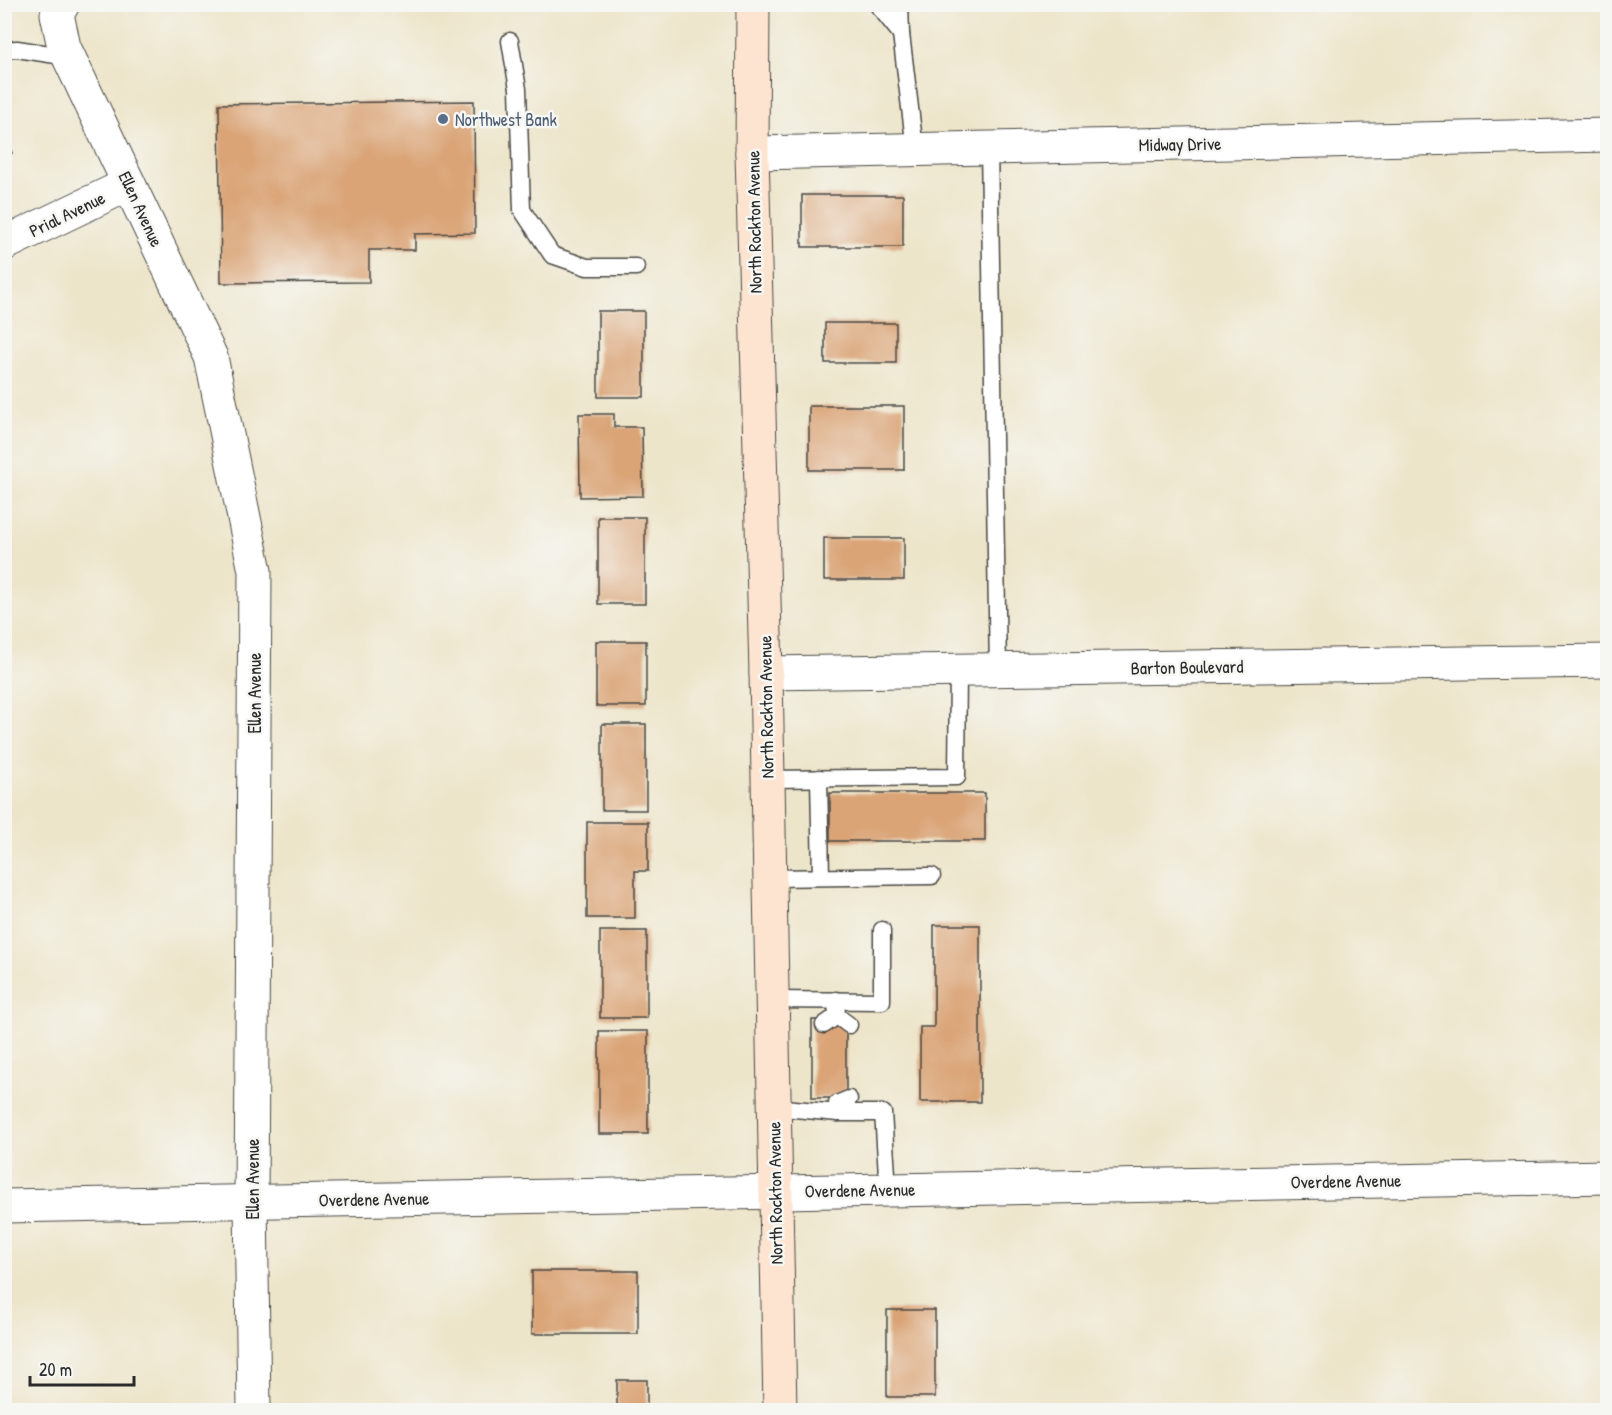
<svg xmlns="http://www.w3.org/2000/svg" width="1612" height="1415" font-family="'Patrick Hand',sans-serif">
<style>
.building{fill:#daa477}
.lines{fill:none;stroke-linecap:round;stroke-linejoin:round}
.service-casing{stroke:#484743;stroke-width:19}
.minor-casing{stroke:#484743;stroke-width:35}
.secondary-casing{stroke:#484743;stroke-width:35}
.service{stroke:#fff;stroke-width:16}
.minor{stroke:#fff;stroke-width:33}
.secondary{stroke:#fde4d0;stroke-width:33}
.service-dot{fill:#5c6f8a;stroke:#f6f6f2;stroke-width:2}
.labels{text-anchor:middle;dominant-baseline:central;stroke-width:5;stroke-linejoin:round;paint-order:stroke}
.service-label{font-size:18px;fill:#4e5e75;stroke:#f6f6f2;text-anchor:start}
.street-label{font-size:18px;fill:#2b2b2b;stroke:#f6f6f2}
</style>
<rect width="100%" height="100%" fill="#f6f6f2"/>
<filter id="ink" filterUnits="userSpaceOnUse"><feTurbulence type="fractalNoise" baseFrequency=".0167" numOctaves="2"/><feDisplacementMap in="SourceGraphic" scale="12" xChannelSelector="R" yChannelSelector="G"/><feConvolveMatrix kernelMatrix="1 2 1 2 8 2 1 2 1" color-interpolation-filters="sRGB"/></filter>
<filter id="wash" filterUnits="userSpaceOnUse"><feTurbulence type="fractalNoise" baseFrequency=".008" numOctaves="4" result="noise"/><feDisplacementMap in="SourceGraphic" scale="24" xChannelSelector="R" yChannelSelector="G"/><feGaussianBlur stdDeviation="1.35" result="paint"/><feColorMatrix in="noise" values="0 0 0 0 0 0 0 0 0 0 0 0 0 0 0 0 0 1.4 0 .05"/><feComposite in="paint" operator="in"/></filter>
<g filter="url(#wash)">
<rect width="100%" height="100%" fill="#ede5ca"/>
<g id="blocks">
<g class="building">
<path d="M474 101 475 233 415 234V250H369V282L221 283 219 104Z"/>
<path d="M5 136 12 153 5 156Z"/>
<rect x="802" y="195" width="101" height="52"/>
<rect x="598" y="311" width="46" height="86"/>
<rect x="825" y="323" width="71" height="40"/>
<rect x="809" y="406" width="95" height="64"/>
<path d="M579 414H614V427H642L643 496 580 497Z"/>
<rect x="598" y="517" width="47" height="87"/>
<rect x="824" y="538" width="80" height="42"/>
<rect x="596" y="641" width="50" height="65"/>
<rect x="602" y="724" width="44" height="86"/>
<rect x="830" y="793" width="155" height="48"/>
<path d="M587 822H648V871H635V918H587Z"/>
<path d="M934 925H980V1102H920V1027H934Z"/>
<rect x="600" y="931" width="47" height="87"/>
<rect x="812" y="1020" width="34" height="78"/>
<rect x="599" y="1031" width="49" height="103"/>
<rect x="532" y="1271" width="106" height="63"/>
<rect x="887" y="1310" width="48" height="87"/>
<rect x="617" y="1380" width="30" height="30"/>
</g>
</g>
</g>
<g filter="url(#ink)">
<use href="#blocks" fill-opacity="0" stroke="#484743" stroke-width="1.5"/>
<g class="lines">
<g class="service-casing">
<g id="service">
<path d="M877 4 901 34"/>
<path d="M900 4 901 34 915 149"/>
<path d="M510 41 518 89 522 210 552 255 587 267H636"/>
<path d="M4 50 17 49 69 57"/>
<path d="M989 148 998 670"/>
<path d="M819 778 821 876"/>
<path d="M768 779 957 777 958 671"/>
<path d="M769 878 932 876"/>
<path d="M772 1000 882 1001V930"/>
<path d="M836 1000 837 1016 849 1025"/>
<path d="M824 1025 837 1016"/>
<path d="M773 1107 838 1113H883L888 1190"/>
<path d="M838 1113 837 1104 849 1099"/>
</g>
</g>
<g class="minor-casing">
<g id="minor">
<path d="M63 4 57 14 64 47 211 357 255 571 251 1202 254 1410"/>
<path d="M752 153 1608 135"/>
<path d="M4 244 129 184"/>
<path d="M766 673 1608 661"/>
<path d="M4 1206 1608 1177"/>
</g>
</g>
<g class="secondary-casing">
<path id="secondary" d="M753 4 752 153 766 673 780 1410"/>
</g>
<use href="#service" class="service"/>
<use href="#minor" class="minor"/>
<use href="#secondary" class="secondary"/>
</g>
</g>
<circle class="service-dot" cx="443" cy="119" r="6"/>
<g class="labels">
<g class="service-label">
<text x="455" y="119">Northwest Bank</text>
</g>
<g class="street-label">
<text transform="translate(1180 144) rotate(-1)">Midway Drive</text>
<text transform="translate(141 209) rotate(65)">Ellen Avenue</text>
<text transform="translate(67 214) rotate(-26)">Prial Avenue</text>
<text transform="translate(754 222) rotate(-91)">North Rockton Avenue</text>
<text transform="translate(1187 667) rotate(-1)">Barton Boulevard</text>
<text transform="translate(254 693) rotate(-90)">Ellen Avenue</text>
<text transform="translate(766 707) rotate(-91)">North Rockton Avenue</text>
<text transform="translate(252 1179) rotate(-90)">Ellen Avenue</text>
<text transform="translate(1346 1181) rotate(-1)">Overdene Avenue</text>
<text transform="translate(860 1190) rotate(-1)">Overdene Avenue</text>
<text transform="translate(775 1193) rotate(-91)">North Rockton Avenue</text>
<text transform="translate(374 1199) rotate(-1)">Overdene Avenue</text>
</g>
</g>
<rect width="1612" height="1415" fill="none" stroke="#f6f6f2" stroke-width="24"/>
<path d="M30 1376v9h104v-9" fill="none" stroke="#2b2b2b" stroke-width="3"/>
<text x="39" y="1376" font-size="18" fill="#2b2b2b" stroke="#f6f6f2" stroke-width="4.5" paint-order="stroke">20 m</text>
</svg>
